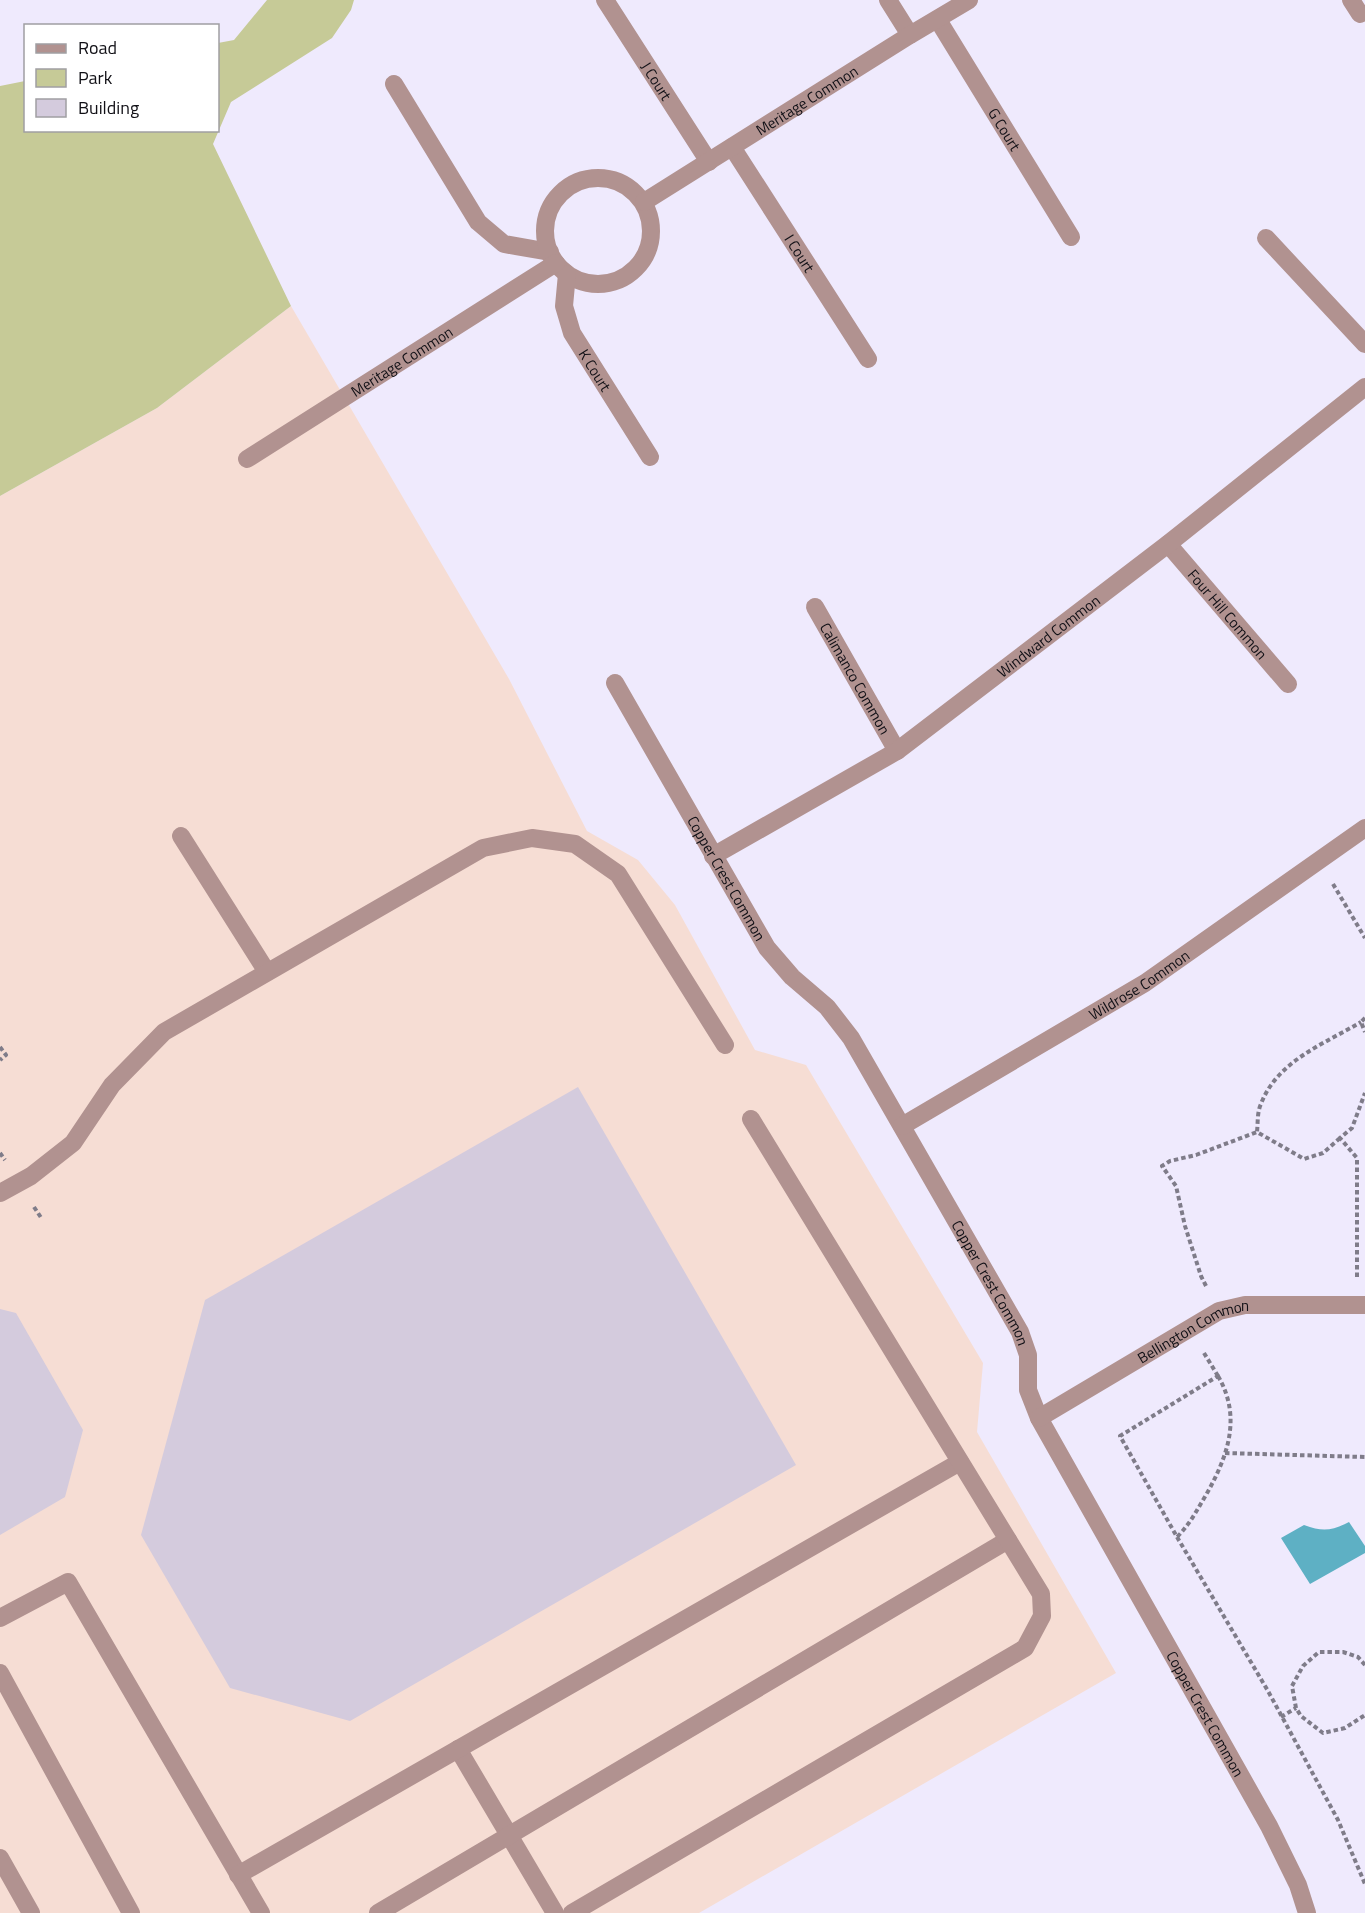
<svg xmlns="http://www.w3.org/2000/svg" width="1365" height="1913" font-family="'Titillium Web',sans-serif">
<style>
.commercial{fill:#f6ddd4}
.green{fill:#c6ca97}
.water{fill:#5eb0c4}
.building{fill:#d4cbdd}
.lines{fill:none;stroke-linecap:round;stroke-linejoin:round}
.path{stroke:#7f7c89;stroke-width:4;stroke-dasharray:4.5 3;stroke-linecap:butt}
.minor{stroke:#b19290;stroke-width:18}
.labels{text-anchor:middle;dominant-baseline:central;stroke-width:4.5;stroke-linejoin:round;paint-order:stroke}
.street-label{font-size:15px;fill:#111016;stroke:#fff}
</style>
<rect width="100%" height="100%" fill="#efeafd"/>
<path class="commercial" d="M291 306 509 679 587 831 638 860 675 905 755 1050 806 1065 983 1363 977 1432 1116 1673 699 1913H0V496L157 408Z"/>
<path class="green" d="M267 0H354L351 10 332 38 231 102 213 144 291 306 157 408 0 496V86L25 81 26 130H218V43L234 40Z"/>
<path class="water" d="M1349 1522 1365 1546V1553L1310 1584 1281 1538 1304 1525C1323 1532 1331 1531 1349 1522Z"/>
<g class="building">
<path d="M578 1087 796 1465 350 1721 230 1688 141 1535 205 1300Z"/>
<path d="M0 1309 16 1313 83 1430 65 1497 0 1535Z"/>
</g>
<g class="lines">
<g class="path">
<path d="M1333 884 1365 938"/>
<path d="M1365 1018 1361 1022 1365 1032"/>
<path d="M0 1047 6 1055 0 1060"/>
<path d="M1340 1138 1323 1153 1304 1159 1257 1132C1258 1123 1257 1112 1261 1104 1277 1061 1324 1044 1361 1022"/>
<path d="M0 1153 5 1160"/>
<path d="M34 1207 42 1219"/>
<path d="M1357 1277V1158L1340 1138 1352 1128 1365 1093"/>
<path d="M1206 1286 1201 1276 1185 1226 1176 1186 1162 1166 1170 1161 1196 1155 1257 1132"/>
<path d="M1204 1353 1218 1376"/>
<path d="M1218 1376C1242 1417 1228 1456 1206 1495 1197 1510 1190 1524 1177 1537L1120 1436Z"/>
<path d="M1225 1453 1365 1457"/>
<path d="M1177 1537 1268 1691 1338 1820 1365 1884"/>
<path d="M1365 1665 1358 1657 1343 1652H1319L1303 1666 1292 1686 1296 1708 1301 1716 1323 1733 1345 1728 1365 1715"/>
<path d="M1281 1717 1296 1708"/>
</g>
<g class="minor">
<path id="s1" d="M605 0 709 162"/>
<path d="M888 0 910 35"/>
<path d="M1351 0 1360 14"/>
<path id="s2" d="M938 20 1071 237"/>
<path d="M394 84 478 222 504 244 550 252"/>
<path id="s3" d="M732 147 868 359"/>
<circle cx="598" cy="231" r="53"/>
<path id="s4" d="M644 202 910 35 969 0"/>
<path d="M1266 238 1365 344"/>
<path id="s5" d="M567 274 564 306 572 333 650 457"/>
<path id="s6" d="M247 459 556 263"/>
<path id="s7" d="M1168 544 1288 684"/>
<path id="s8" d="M815 607 897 751"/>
<path id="s9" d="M615 683 767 948 792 977 827 1007 851 1038 1020 1332 1028 1355V1390L1039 1418 1269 1826 1298 1885 1307 1913"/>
<path d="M181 836 267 972"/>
<path id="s10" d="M713 856 897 751 1168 544 1365 387"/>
<path id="s11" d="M902 1126 1145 983 1365 828"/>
<path d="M0 1193 31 1176 73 1143 112 1085 164 1032 483 848 532 838 575 844 618 874 725 1045"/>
<path id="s12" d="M1039 1418 1219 1311 1245 1305H1365"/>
<path d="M0 1618 68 1582 261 1913"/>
<path d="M0 1673 131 1913"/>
<path d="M458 1749 555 1913"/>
<path d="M0 1858 31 1913"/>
<path d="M238 1875 960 1462"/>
<path d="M378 1913 1008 1540"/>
<path d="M572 1913 1025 1648 1042 1616 1041 1594 751 1119"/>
</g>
</g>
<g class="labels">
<g class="street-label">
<text stroke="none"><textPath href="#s1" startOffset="96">J Court</textPath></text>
<text stroke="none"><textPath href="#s4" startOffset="192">Meritage Common</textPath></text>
<text stroke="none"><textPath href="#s2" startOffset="128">G Court</textPath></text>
<text stroke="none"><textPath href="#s3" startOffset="126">I Court</textPath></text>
<text stroke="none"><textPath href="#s6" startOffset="183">Meritage Common</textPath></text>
<text stroke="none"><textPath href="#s5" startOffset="104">K Court</textPath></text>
<text stroke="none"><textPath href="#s7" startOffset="92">Four Hill Common</textPath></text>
<text stroke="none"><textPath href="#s10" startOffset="402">Windward Common</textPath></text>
<text stroke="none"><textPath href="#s8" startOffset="82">Calimanco Common</textPath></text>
<text stroke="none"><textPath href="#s9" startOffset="225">Copper Crest Common</textPath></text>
<text stroke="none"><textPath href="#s11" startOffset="276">Wildrose Common</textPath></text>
<text stroke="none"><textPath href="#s9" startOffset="711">Copper Crest Common</textPath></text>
<text stroke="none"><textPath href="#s12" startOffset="178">Bellington Common</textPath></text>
<text stroke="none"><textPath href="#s9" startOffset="1197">Copper Crest Common</textPath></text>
</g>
</g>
<rect x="24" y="24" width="195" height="108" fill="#ffffff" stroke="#a09fa2" stroke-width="1.5"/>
<rect x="36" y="44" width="30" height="9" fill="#b19290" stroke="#a09fa2" stroke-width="1.5"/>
<text x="78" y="54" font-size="18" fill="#111016">Road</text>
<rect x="36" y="69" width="30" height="18" fill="#c6ca97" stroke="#a09fa2" stroke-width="1.5"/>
<text x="78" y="84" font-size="18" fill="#111016">Park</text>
<rect x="36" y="99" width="30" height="18" fill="#d4cbdd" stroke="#a09fa2" stroke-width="1.5"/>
<text x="78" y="114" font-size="18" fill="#111016">Building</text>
</svg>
